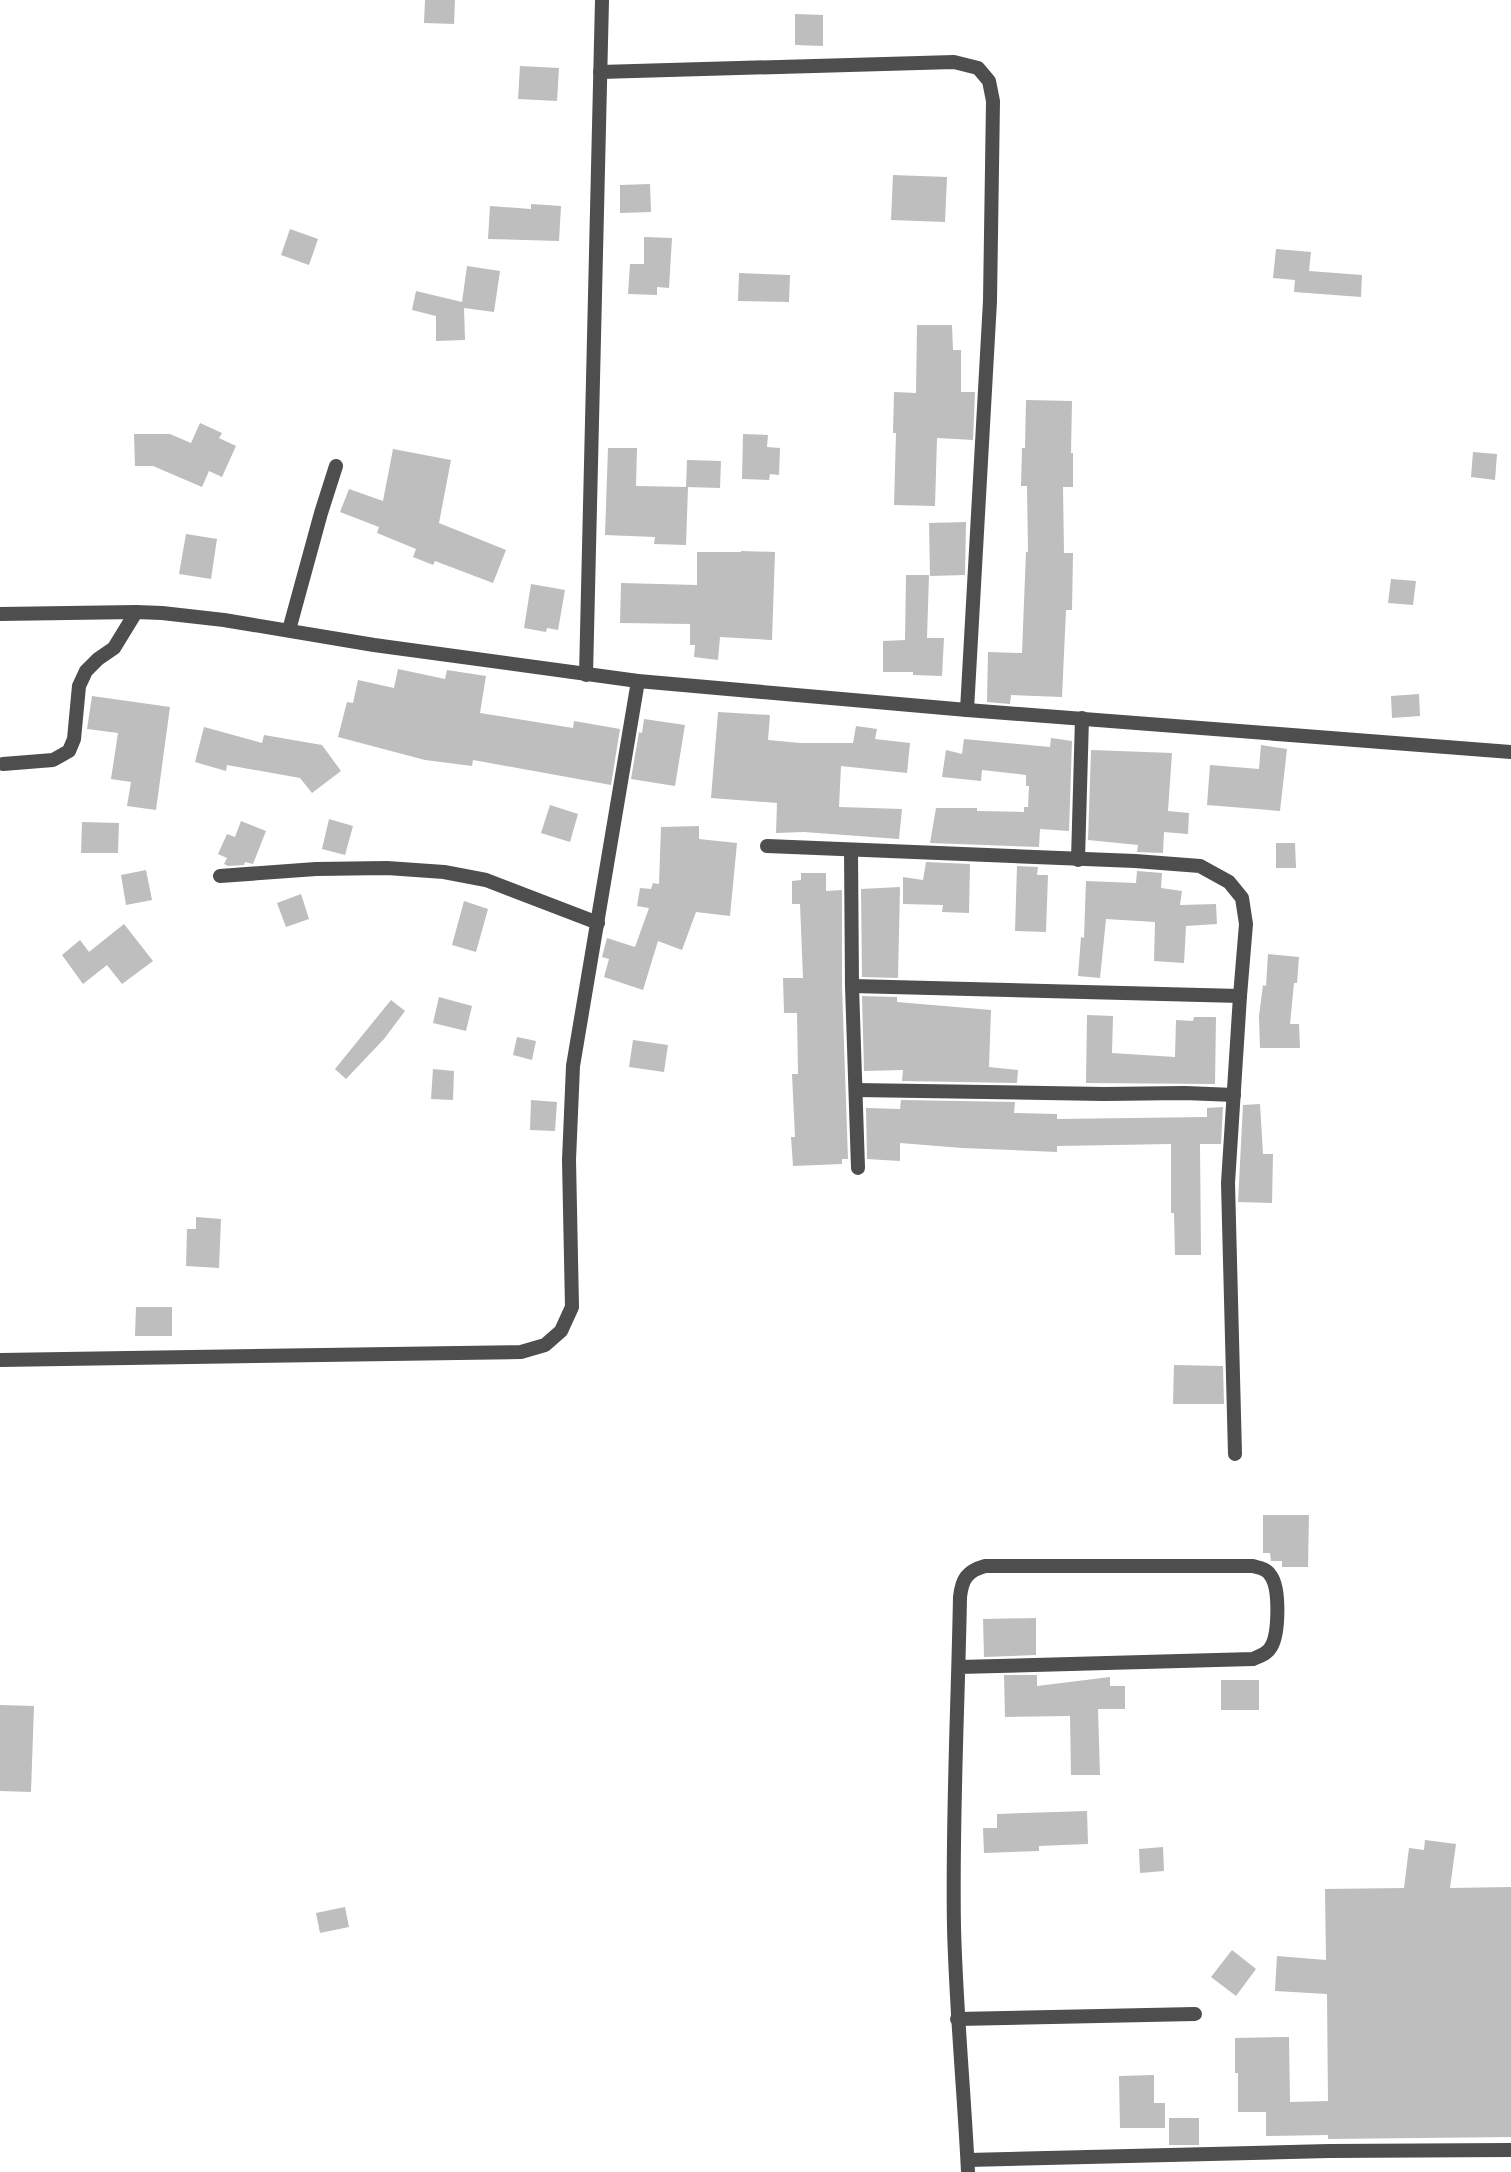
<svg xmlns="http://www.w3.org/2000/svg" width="1511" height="2172" font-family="Rubik,sans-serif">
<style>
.building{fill:#bebebe}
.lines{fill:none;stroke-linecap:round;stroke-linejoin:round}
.minor{stroke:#4e4e4e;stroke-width:14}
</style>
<rect width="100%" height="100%" fill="#fff"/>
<g class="building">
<path d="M425 0H455L454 24 424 23Z"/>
<path d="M795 14 823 15V46L795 45Z"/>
<path d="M520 66 559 68 557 101 518 99Z"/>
<path d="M893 175 947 177 945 222 891 220Z"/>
<path d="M650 184 651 212 620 213V185Z"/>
<path d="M531 204 561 206 559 241 488 239 490 206 531 209Z"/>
<path d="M290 229 318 239 309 265 281 255Z"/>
<path d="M644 237 672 238 669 288 657 287V295L628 294 630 264H644Z"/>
<path d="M1276 249 1311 252 1309 271 1362 275 1361 297 1294 292 1295 280 1273 278Z"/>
<path d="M467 266 500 271 494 312 464 308 465 340 436 341V316L412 310 416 291 462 302Z"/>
<path d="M739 273 790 275 789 302 738 301Z"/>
<path d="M917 325H952L953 350H961V392H975L973 440 937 438 935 506 894 505 896 433H893L894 392 916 393Z"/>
<path d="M1026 400 1072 401 1071 453H1073V487H1063L1064 553H1073L1072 610H1066L1062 697 1011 695 1010 704 987 702 988 652 1022 653 1026 552H1028L1027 486H1021L1022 448H1025Z"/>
<path d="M200 423 222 433 219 438 236 446 222 477 209 471 202 487 153 466H135L134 434H170L191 443Z"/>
<path d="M743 434 768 435 767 447 780 448 779 475 770 474 769 480 742 479Z"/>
<path d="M608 448H637L636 486 688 487 686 545 654 544 655 537 605 535Z"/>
<path d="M393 449 451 460 439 523 506 550 493 583 435 561 433 565 413 557 416 549 377 533 379 527 340 512 349 489 383 501Z"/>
<path d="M1473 452 1497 454 1495 480 1471 477Z"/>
<path d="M687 460 721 461 720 488 686 487Z"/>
<path d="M966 522 965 575 930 576 929 523Z"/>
<path d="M186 534 217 539 211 579 179 574Z"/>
<path d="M741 551 775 552 772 640 720 637 718 660 694 657 695 645H690V624L620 623 621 583 697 585V552H741Z"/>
<path d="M906 575H929L927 638H944L942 676 913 675V672H883V641L905 640Z"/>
<path d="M1391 579 1416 581 1413 605 1388 603Z"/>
<path d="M531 584 565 590 558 630 547 628 546 632 524 628Z"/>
<path d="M398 669 445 679 447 670 486 676 480 713 573 728 574 721 620 729 611 785 473 760 472 766 425 760 338 737 347 702 353 703 358 680 394 688Z"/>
<path d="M1419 694 1420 716 1392 718 1391 696Z"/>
<path d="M92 696 170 707 156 810 127 806 131 782 111 779 118 733 87 729Z"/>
<path d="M718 712 770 715 768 740 800 743H853L856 726 877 729 875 739 910 743 907 773 841 766 839 807 902 809 899 839 804 832 776 833 777 803 711 798Z"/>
<path d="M644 719 685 725 675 786 631 779 639 732 642 733Z"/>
<path d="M204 727 262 743 264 735 322 745 341 771 312 793 300 778 227 765 226 771 195 762Z"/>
<path d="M1051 738 1072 741 1069 831 1040 829 1039 847 930 843 936 808H977V811L1024 812V807H1028L1029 786H1026V775L982 770 981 781 942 777 946 750 962 754 964 739 1050 747Z"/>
<path d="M1261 745 1287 749 1280 811 1207 805 1210 765 1259 769Z"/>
<path d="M1091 750 1172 753 1168 811 1189 813 1188 834 1164 832 1163 853 1137 852 1138 845 1088 840Z"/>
<path d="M550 805 578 814 570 842 541 833Z"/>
<path d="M329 819 353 826 345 855 322 849Z"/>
<path d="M241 821 266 831 253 864 245 862 244 865 228 866 224 864 227 858 218 854 227 834 235 837Z"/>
<path d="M82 822 119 823 118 853H81Z"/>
<path d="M699 826V839L737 843 730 916 696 912 682 950 658 941 643 990 604 977 609 959 602 957 607 938 635 947 649 908 637 906 640 888 651 889 653 883 659 884 661 827Z"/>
<path d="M1276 843H1295L1296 868H1276Z"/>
<path d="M926 862 970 864 969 913 942 912 943 905 903 904V877L923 880Z"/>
<path d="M1017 866 1038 867 1037 875H1048L1046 932 1015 931Z"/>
<path d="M146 870 152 900 126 905 121 875Z"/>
<path d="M1137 871 1162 873 1161 888 1182 891 1180 905 1216 904 1217 924 1186 926 1184 963 1154 961 1155 922 1106 919 1100 978 1078 976 1081 937 1084 938 1086 881 1136 883Z"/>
<path d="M801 873H826V891L842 890V986L848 1159H842V1164L793 1166 791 1137H795L792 1074H798L797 1013H784L783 978H803L800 904H792V881L801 880Z"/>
<path d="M900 887 898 978 862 977 861 889Z"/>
<path d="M301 894 309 919 286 927 277 903Z"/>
<path d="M464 901 488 909 476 952 452 945Z"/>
<path d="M124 924 153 961 122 984 107 965 83 984 62 955 80 940 89 952Z"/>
<path d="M1268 954 1299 957 1297 983H1294L1290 1024H1299L1300 1048H1260L1259 1016 1263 985 1266 986Z"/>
<path d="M862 996 897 997V1002L991 1010 989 1067 1018 1070 1017 1083 902 1081 903 1070 864 1071Z"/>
<path d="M439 997 472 1006 466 1031 433 1023Z"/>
<path d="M391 1000 405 1011 384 1039 346 1079 335 1069Z"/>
<path d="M1087 1015 1113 1016 1112 1053 1175 1057 1176 1020 1193 1021 1194 1017H1216L1215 1084 1086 1083Z"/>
<path d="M517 1037 536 1041 532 1060 513 1055Z"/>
<path d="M633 1040 668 1045 664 1072 629 1067Z"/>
<path d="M433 1069 454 1071 453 1100 431 1099Z"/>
<path d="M531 1100 557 1102 555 1131 530 1130Z"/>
<path d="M901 1100 1015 1102 1014 1113 1057 1114V1119L1207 1117V1108L1223 1107 1221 1144H1200L1201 1255H1175L1174 1213H1171V1144L1057 1146V1152L962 1148 900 1143V1161L867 1159 866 1108 900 1109Z"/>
<path d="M1260 1104 1263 1154H1273L1272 1203 1238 1202 1243 1105Z"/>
<path d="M196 1217 221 1219 219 1268 186 1266 187 1229H196Z"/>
<path d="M136 1307H172V1336H135Z"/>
<path d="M1174 1365 1223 1366 1224 1404H1173Z"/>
<path d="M1263 1515H1309L1308 1567H1282V1561H1271L1270 1553H1263Z"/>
<path d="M1036 1618V1655L984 1657 983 1619Z"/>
<path d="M1004 1675H1037V1686L1110 1677V1686H1125V1709H1098L1100 1775H1071L1070 1716 1005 1717Z"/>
<rect x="1221" y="1680" width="38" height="30"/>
<path d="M0 1705 34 1706 31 1792 0 1791Z"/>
<path d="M1087 1811 1088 1844 1039 1846V1851L984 1853 983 1828H997V1814Z"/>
<path d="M1425 1840 1456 1844 1450 1888 1511 1887V2137L1328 2139V2135L1266 2136V2112H1238V2073H1235V2038L1289 2037 1290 2102 1328 2101 1327 1994 1275 1991 1277 1956 1326 1960 1325 1889 1404 1888 1409 1848 1424 1850Z"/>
<path d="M1163 1847 1164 1871 1140 1873 1139 1849Z"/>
<path d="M345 1907 349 1927 320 1933 316 1913Z"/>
<path d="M1232 1950 1256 1969 1236 1996 1211 1977Z"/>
<path d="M1154 2075V2103H1165V2128H1120L1119 2076Z"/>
<rect x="1169" y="2118" width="30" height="27"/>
</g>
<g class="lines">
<g class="minor">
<path d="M600 72 954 62 978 68 989 81 993 101 990 301 967 710"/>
<path d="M0 614 136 612 162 613 224 620 374 645 638 681 967 710 1511 752"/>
<path d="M289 630 321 513 336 466"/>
<path d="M586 675 602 0"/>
<path d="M3 764 53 760 69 751 74 739 79 686 86 671 98 659 114 648 136 612"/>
<path d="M767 846 1135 861 1200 866 1229 882 1242 898 1246 924 1240 996 1228 1183 1235 1454"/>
<path d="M851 850 852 986 858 1168"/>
<path d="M1078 860 1082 718"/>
<path d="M220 876 316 869 387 868 444 872 486 880 598 923"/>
<path d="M852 986 1240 996"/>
<path d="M856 1090 1104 1094 1185 1093 1234 1095"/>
<path d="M0 1360 521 1352 545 1345 561 1331 572 1307 569 1160 573 1066 638 681"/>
<path d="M959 1667 1253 1659C1260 1656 1267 1654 1271 1647 1279 1634 1280 1589 1271 1576 1267 1569 1261 1568 1253 1566H985C967 1571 962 1579 960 1597 958 1707 952 1817 954 1927 956 2009 964 2090 968 2172"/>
<path d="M957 2019 1195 2014"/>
<path d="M968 2160 1329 2151 1511 2150"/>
</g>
</g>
</svg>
